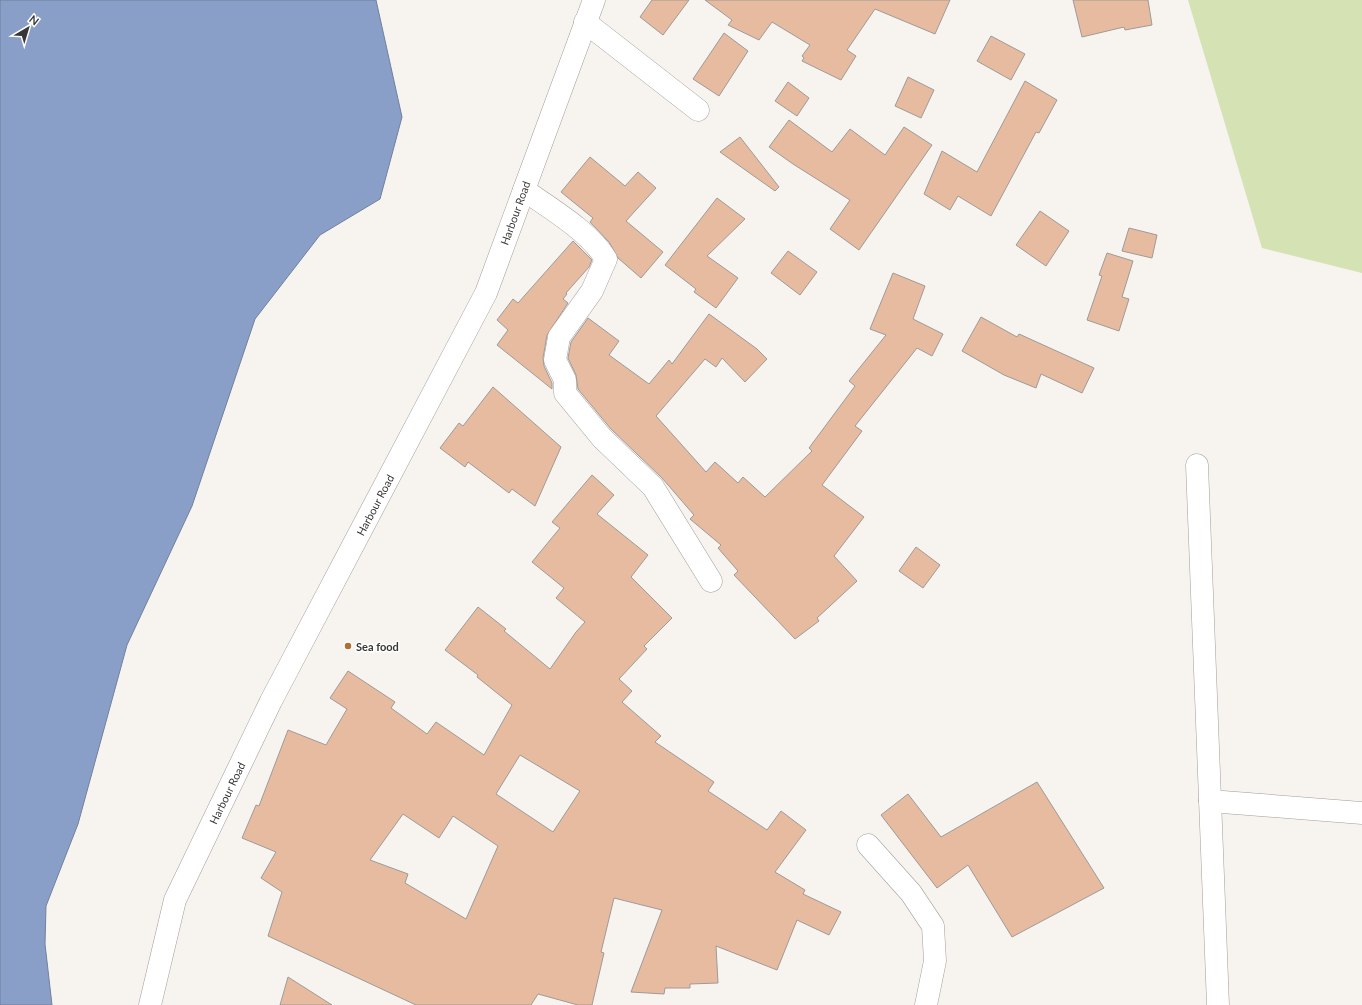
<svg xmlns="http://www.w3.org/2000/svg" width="1362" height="1005" font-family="Lato,sans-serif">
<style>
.green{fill:#d5e2b4}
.water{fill:#8a9fc7;stroke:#71809c}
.building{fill:#e7bba0;stroke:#9e9a98;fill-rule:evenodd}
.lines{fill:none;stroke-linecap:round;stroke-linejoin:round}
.minor-casing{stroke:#a19e9b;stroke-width:23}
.minor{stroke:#fff;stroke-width:22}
.poi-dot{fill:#ae6f35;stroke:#fff;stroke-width:1.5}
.labels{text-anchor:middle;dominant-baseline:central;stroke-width:3;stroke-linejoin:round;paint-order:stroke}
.street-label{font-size:11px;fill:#383736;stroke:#fff}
.poi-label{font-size:11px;font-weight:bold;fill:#383736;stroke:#fff;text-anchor:start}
</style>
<rect width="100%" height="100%" fill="#f7f4f0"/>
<path class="green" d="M1188 0H1362V273L1262 248Z"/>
<path class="water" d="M0 0H376L402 117 380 199 320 235 255 319 192 506 127 645 78 824 46 906 45 944 52 1005H0Z"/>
<g class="building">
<path d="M652 0H689L663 35 640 17Z"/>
<path d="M705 0H950L935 34 875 9 847 50 856 56 841 80 802 61 804 58 802 56 810 45 772 22 759 40 728 25 732 20Z"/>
<path d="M1073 0H1148L1152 25 1125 30 1124 27 1082 37Z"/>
<path d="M724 33 748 51 719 96 693 79Z"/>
<path d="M991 36 1025 54 1011 80 977 61Z"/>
<path d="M908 77 934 90 921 118 895 106Z"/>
<path d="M1025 81 1057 100 1039 133 1036 132 991 216 958 196 950 210 924 194 942 151 977 172Z"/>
<path d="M788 82 809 98 797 116 775 101Z"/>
<path d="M789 120 832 152 850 129 885 155 904 127 932 145 859 250 830 229 850 200 793 164 769 147Z"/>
<path d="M740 137 779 187 775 191 720 152Z"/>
<path d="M590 157 625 186 638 172 656 188 626 221 663 252 641 278 618 258 609 242 590 222 593 218 561 192Z"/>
<path d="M717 198 745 219 707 256 738 278 716 308 694 292 696 289 665 265Z"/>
<path d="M1040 211 1069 231 1046 266 1016 245Z"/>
<path d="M1129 228 1157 235 1152 258 1122 251Z"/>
<path d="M573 241 592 260 589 267 566 293 567 294 563 299 568 303 547 335 543 358 544 366 552 383V389L497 345 508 330 497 320 513 299 518 303Z"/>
<path d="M788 251 817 272 800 295 771 273Z"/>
<path d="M1107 253 1133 261 1122 297 1129 299 1119 331 1087 320 1102 276 1099 275Z"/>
<path d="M893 273 925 286 913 319 943 334 932 356 917 348 855 426 862 431 822 485 864 517 834 556 857 581 817 618 819 621 795 639 734 575 738 571 718 548 721 545 690 519 694 515 662 478 611 429 578 389 576 375 568 358 571 342 588 318 619 341 609 355 649 384 669 360 672 364 709 314 757 349 767 359 745 382 722 358 716 367 705 359 656 416 706 472 715 462 738 483 743 477 765 497 812 451 809 448 855 386 849 381 886 335 870 329Z"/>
<path d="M981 317 1017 337 1019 334 1094 368 1082 393 1041 374 1036 388 1004 375 962 351Z"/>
<path d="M493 387 561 447 535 506 512 489 509 493 468 462 465 467 440 448 459 423 463 426Z"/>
<path d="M592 475 614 495 597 514 648 555 631 577 672 618 644 646 647 649 619 679 632 691 622 702 661 736 655 742 714 782 708 791 767 830 781 811 806 830 775 872 805 890 803 894 841 912 829 935 797 920 777 970 716 946 718 983 690 984V988H665L664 994 631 992 662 910 614 898 601 952 604 953 592 1005H578L538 994 531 1005H416L268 936 282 892 261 878 276 852 242 838 256 805 259 806 288 730 326 745 347 709 330 698 348 671 395 702 391 708 427 734 436 722 484 755 512 705 477 677 478 675 445 650 478 607 506 629 504 631 550 669 576 632 585 622 556 598 564 588 532 562 560 528 552 522ZM520 755 580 791 553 832 496 794ZM403 814 439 838 453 816 498 846 466 919 405 883 408 874 370 860Z"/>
<path d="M916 547 940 565 923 588 899 571Z"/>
<path d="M1037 782 1104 888 1012 937 968 865 937 888 881 815 908 794 941 837Z"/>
<path d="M288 977 332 1005H280Z"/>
</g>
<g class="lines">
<g class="minor-casing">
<g id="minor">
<path d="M585 22 698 110"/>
<path d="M524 190C551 209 589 231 606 259L592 291 559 337 555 360 565 380V393L602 438 653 487 711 581"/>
<path d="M1197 465 1218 1005"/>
<path d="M1210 801 1362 813"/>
<path d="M868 845 911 893 933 926 935 961 926 1005"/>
<path d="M150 1005 175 900 271 701 486 293 594 0"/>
</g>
</g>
<use href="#minor" class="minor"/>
</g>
<circle class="poi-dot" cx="348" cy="646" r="4"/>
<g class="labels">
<g class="street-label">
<text transform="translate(515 213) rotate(-70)">Harbour Road</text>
<text transform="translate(375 505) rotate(-62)">Harbour Road</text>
<text transform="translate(227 793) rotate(-64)">Harbour Road</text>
</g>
<g class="poi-label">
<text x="356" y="646">Sea food</text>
</g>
</g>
<g transform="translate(28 28) rotate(38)" stroke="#ffffff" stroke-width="3" paint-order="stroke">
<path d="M0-3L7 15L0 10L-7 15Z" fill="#383736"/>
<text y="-6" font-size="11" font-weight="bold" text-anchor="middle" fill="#383736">N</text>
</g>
</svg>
